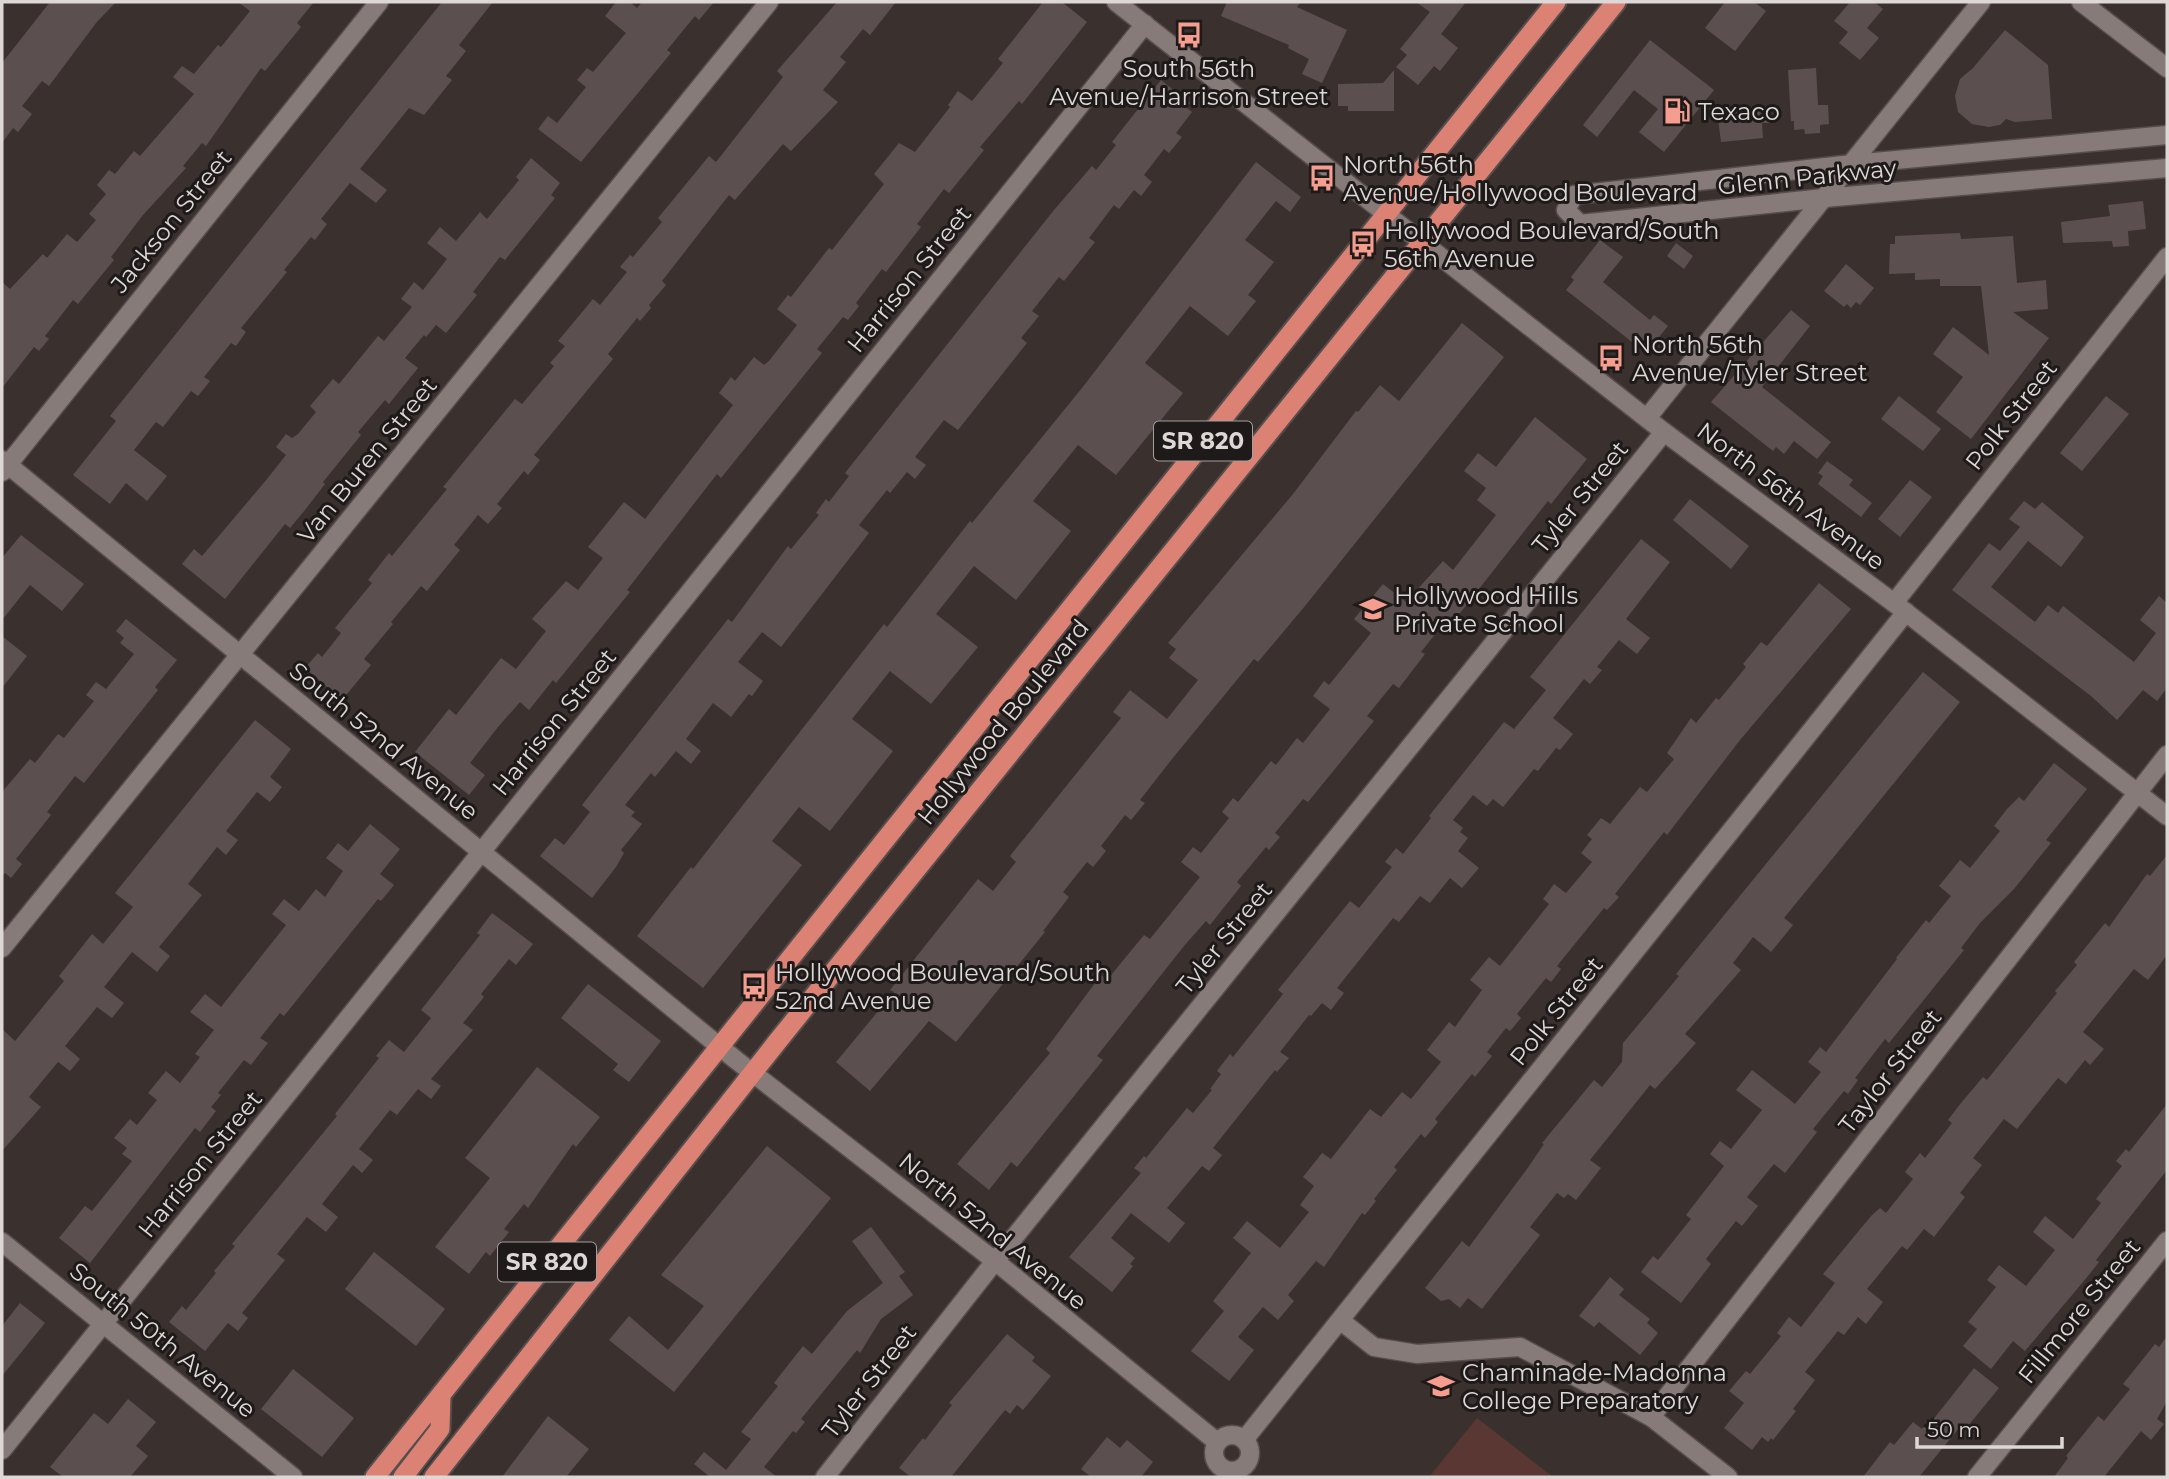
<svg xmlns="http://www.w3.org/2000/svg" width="2169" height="1479" font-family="Montserrat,sans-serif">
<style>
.green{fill:#5a3732}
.building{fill:#5b504f}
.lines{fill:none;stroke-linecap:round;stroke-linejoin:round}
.minor-casing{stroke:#564d4c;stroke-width:21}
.tertiary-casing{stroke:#564d4c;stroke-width:21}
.trunk-casing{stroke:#564d4c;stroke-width:23}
.minor{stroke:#877b79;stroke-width:18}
.tertiary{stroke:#877b79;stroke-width:18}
.trunk{stroke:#dc8275;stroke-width:19}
.labels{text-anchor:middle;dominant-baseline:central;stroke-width:6;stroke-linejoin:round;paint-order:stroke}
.shield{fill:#1e1a19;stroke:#a49e9d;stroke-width:2}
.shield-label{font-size:23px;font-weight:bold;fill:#ddd7d6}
.poi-label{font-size:24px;fill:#ddd7d6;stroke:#1e1a19;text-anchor:start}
.street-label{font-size:24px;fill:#ddd7d6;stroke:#1e1a19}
</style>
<rect width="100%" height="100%" fill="#3a312f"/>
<path class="green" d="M1477 1418 1553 1477H1429Z"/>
<g class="building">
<path d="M50 2H116L96 23 49 86 42 81 22 106 32 114 18 132 13 128 2 143V63Z"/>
<path d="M238 2H314L297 23 301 27 265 71 261 68 206 146 202 143 183 166 186 168 143 215 111 257 114 260 78 304 73 300 45 336 49 339 39 351 34 347 2 388V282L10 289 43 254 47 258 67 234 77 242 96 220 89 214 106 194 97 185 109 170 115 174 134 151 140 156 194 94 173 77 182 66 194 74 218 45 221 47 250 11Z"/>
<path d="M442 2H493L459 45 466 51 446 76 452 80 424 115 409 108 360 169 387 190 376 203 350 183 321 219 327 224 315 240 311 237 284 270 287 272 241 328 246 332 236 346 231 343 204 377 210 381 198 396 191 391 163 427 156 422 134 450 167 476 147 501 126 483 110 504 73 475 116 421 110 416Z"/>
<path d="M616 2H630L637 8 642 2H714L699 20 695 16 667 50 671 53 581 162 538 129 548 116 557 123 586 87 577 80 587 68 593 72 626 33 605 16Z"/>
<path d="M837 2H896L870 35 863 29 840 57 846 62 823 90 838 102 791 151 783 144 735 200 729 195 662 281 666 285 649 305 651 308 640 321 637 318 608 354 613 359 534 455 540 460 528 475 524 471 497 504 502 508 488 524 478 515 454 545 460 550 427 591 421 586 391 622 393 624 364 659 371 665 342 700 305 668 318 653 322 657 341 633 335 628 372 583 368 580 389 553 392 556 447 489 443 487 515 399 522 404 554 366 550 363 565 346 558 341 593 299 600 305 627 272 620 267 630 255 633 257 662 222 658 218 709 156 716 162 783 77 777 71Z"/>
<path d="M1043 2H1062L1087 22 1022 104 1019 101 980 147 984 150 949 193 944 189 917 224 921 227 886 272 882 269 856 303 859 306 848 320 843 317 817 349 822 353 721 478 717 474 627 590 630 592 556 683 553 680 529 710 520 702 498 727 470 763 485 775 469 795 415 752 449 709 456 715 501 658 516 669 546 631 532 619 566 581 578 590 603 558 588 547 624 502 645 519 733 405 719 393 731 377 735 381 754 357 764 365 769 361 797 325 777 309 788 295 791 297 829 248 832 250 884 184 874 174 899 143 915 152 950 107 948 105 958 91 972 101 1003 63 998 59Z"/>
<path d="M1227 2H1301L1297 7 1347 30 1322 83 1302 74 1309 59 1288 48 1289 45 1221 16Z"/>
<path d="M1416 2H1466L1441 34 1458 48 1440 71 1434 66 1418 85 1396 67 1407 55 1400 49 1430 12Z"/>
<path d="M1725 2H1754L1766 11 1735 51 1705 28Z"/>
<path d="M1850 2H1874L1883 9 1867 28 1879 38 1860 60 1839 43 1848 32 1834 21Z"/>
<path d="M2005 30 2048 65 2052 119 2015 122 2006 119 2000 125 1989 127 1972 124 1958 112 1955 96 1960 79 1973 68Z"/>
<path d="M1650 40 1714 90 1664 152 1639 132 1658 109 1634 90 1597 137 1583 125Z"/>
<path d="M1816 68 1818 105H1828L1829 124 1820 125V133L1805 134 1804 129 1794 130V121H1791L1788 70Z"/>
<path d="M1394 70V111H1348V106H1338V84L1383 83Z"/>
<path d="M1161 80 1190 103 1186 107 1192 112 1176 133 1182 137 1169 153 1164 149 1144 175 1152 182 1141 196 1134 190 1119 209 1114 205 1089 238 1095 242 1064 281 1059 277 1032 311 1039 316 1021 338 1027 343 958 430 944 420 915 457 926 465 915 479 907 472 890 493 887 490 859 525 869 533 781 647 762 632 738 662 763 681 752 696 749 694 731 717 713 703 686 739 701 751 691 764 676 751 655 777 651 773 625 805 635 812 631 816 642 824 621 850 624 853 616 867 592 898 540 856 555 838 564 845 590 812 582 805 728 619 732 622 788 546 791 549 819 515 816 513 826 499 829 502 849 476 845 473 1054 210 1092 166 1096 170 1116 145 1112 142Z"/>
<path d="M1766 106 1770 123H1762L1763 138 1721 142 1717 111Z"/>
<path d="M531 158 560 183 551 195 555 198 505 260 500 257 473 292 477 295 446 333 436 325 426 337 424 335 405 358 418 368 389 404 385 400 358 432 361 435 323 482 325 484 305 510 290 528 285 524 225 599 182 564 194 549 202 556 267 479 286 455 276 447 286 434 292 438 298 434 316 412 310 406 333 379 339 384 378 336 384 341 412 307 401 299 414 282 423 290 447 259 427 243 440 227 456 241 480 212 487 219 519 180 516 177Z"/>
<path d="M1256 162 1301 197 1290 212 1276 201 1245 240 1274 262 1248 295 1256 301 1228 336 1190 306 1145 363 1183 393 1116 475 1078 445 1033 501 1071 531 1016 600 974 566 936 614 978 647 931 704 890 671 852 719 893 751 830 831 799 807 772 841 802 865 703 988 637 936 691 867 693 869 884 624 887 627 970 521 972 523 1082 388Z"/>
<path d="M2143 201 2146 229 2128 231 2129 246 2113 247 2112 241 2063 243 2061 222 2110 216 2108 205Z"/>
<path d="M1960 233 1961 239 2013 236 2017 283 2046 280 2048 309 2013 312 2049 338 1971 439 1936 412 1963 377 1933 354 1953 327 1989 355 1981 286H1940V279L1915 280V273L1889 274 1890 244H1895V236Z"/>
<path d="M1600 240 1623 257 1603 282 1650 320 1654 315 1668 326 1646 353 1566 290 1574 280 1571 277Z"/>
<path d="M1676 243 1693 256 1684 269 1667 256Z"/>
<path d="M1846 264 1874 288 1860 305 1856 302 1851 308 1847 304 1844 307 1824 291Z"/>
<path d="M1791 310 1810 326 1762 387 1831 442 1817 459 1794 441 1784 454 1776 447 1773 451 1711 402Z"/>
<path d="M1462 323 1504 357 1305 606 1258 662 1254 659 1172 759 1140 800 1145 803 1131 820 1125 815 1101 846 1106 851 1093 867 1087 862 1063 892 1069 897 1043 931 1045 932 956 1042 929 1021 870 1091 836 1062 894 992 890 990 978 879 993 891 1016 862 1010 856 1121 718 1113 712 1130 690 1167 719 1198 680 1169 658 1176 649 1168 643 1293 494 1356 411 1358 412 1380 385 1399 401Z"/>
<path d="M1899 396 1941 429 1923 451 1881 419Z"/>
<path d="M2106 396 2129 414 2082 471 2060 453Z"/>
<path d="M1535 417 1587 459 1551 504 1548 501 1453 622 1448 618 1421 652 1425 654 1399 688 1393 684 1367 716 1374 721 1308 802 1303 799 1275 833 1280 837 1269 850 1266 847 1237 882 1241 886 1210 925 1206 921 1184 946 1097 1056 1103 1060 1017 1167 1011 1162 989 1190 957 1164 1050 1053 1046 1049 1101 975 1107 980 1144 935 1150 939 1200 877 1181 862 1193 847 1201 853 1229 818 1222 812 1233 798 1238 802 1271 761 1276 765 1297 738 1303 743 1330 709 1313 696 1324 681 1329 685 1371 633 1354 619 1383 584 1406 602 1443 561 1453 570 1496 515 1477 500 1486 488 1464 471 1478 453 1496 467Z"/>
<path d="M1827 461 1853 480 1849 485 1872 503 1861 517 1818 484 1823 476 1818 473Z"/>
<path d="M1910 480 1932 497 1900 537 1878 519Z"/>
<path d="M1690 499 1749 546 1731 569 1673 520Z"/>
<path d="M2024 501 2035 509 2042 502 2084 537 2061 567 2028 541 1991 587 2035 622 2048 605 2058 613 2063 606 2134 662 2156 633 2140 620 2159 596 2167 603V688L2157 701 2143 690 2117 720 2091 696 1952 590 1989 543 2000 551 2020 527 2009 519Z"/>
<path d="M21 535 84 584 62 611 30 585 2 620V558Z"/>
<path d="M1641 539 1670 562 1626 619 1650 638 1637 654 1619 640 1597 667 1602 670 1590 684 1584 679 1553 718 1573 734 1560 750 1556 748 1538 771 1534 769 1503 807 1493 799 1487 806 1473 795 1453 820 1463 828 1460 832 1468 838 1458 851 1479 868 1462 888 1450 878 1430 903 1420 896 1399 922 1393 918 1337 988 1344 993 1331 1010 1322 1003 1311 1016 1309 1015 1280 1052 1289 1058 1277 1072 1275 1070 1213 1148 1222 1155 1209 1171 1202 1166 1167 1208 1185 1223 1169 1243 1131 1213 1111 1238 1135 1258 1130 1264 1133 1266 1112 1292 1069 1257 1141 1173 1134 1168 1144 1156 1146 1158 1187 1108 1193 1113 1212 1090 1210 1089 1221 1074 1217 1071 1230 1054 1233 1057 1283 994 1278 990 1350 901 1359 908 1392 867 1385 862 1396 848 1403 854 1431 818 1429 816 1504 722 1514 729 1546 690 1530 677Z"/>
<path d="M1819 583 1851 609 1740 740 1667 835 1664 832 1615 894 1619 897 1607 910 1604 908 1557 966 1561 969 1551 982 1546 978 1517 1014 1521 1018 1510 1031 1506 1028 1487 1052 1492 1056 1475 1077 1472 1074 1435 1119 1438 1122 1425 1138 1421 1134 1394 1167 1397 1170 1374 1199 1376 1201 1365 1215 1362 1213 1324 1267 1316 1261 1288 1295 1294 1301 1278 1320 1263 1307 1238 1337 1254 1350 1229 1381 1191 1351 1224 1311 1213 1301 1251 1253 1233 1238 1247 1221 1280 1248 1309 1212 1300 1205 1314 1186 1303 1177 1322 1153 1331 1159 1370 1109 1381 1117 1402 1092 1411 1099 1441 1062 1427 1050 1449 1022 1455 1027 1482 990 1470 980 1489 957 1500 966 1549 904 1543 899 1554 884 1566 893 1592 862 1581 853 1592 839 1587 835 1601 818 1610 824 1640 787 1647 792 1674 759 1667 753 1691 718 1696 723 1716 698 1719 700 1746 667 1743 664 1761 642 1767 646Z"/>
<path d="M126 619 177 660 155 687 158 690 84 783 75 776 47 812 51 815 16 859 22 864 11 878 5 873 2 877V792L30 759 35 763 58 734 64 738 94 701 86 695 96 682 106 689 134 654 120 643 124 638 116 631Z"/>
<path d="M2 636 27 656 2 688Z"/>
<path d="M1923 672 1960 702 1784 918 1793 925 1771 952 1753 937 1733 963 1741 970 1685 1034 1696 1043 1655 1089 1650 1085 1590 1160 1601 1168 1576 1200 1568 1194 1564 1198 1557 1193 1530 1227 1540 1235 1482 1309 1468 1298 1460 1308 1449 1299 1441 1301 1425 1288 1462 1241 1469 1247 1527 1169 1544 1144 1542 1143 1594 1080 1602 1087 1622 1062 1623 1043 1679 976 1676 974Z"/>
<path d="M255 720 291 749 270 777 282 787 270 802 257 792 226 831 238 840 226 855 217 847 188 884 202 895 159 947 170 956 157 972 132 952 104 987 124 1003 112 1018 97 1007 65 1046 80 1059 70 1071 58 1062 29 1097 41 1107 2 1151V1029L15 1041 64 981 59 976 92 934 103 944 133 907 115 893Z"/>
<path d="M2054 763 2087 789 2046 840 2051 843 2014 889 1980 923 1961 948 1964 950 1889 1043 1885 1039 1855 1078 1858 1080 1848 1094 1844 1091 1813 1129 1817 1132 1785 1173 1774 1164 1747 1197 1758 1206 1742 1226 1736 1221 1706 1259 1711 1264 1681 1303 1641 1272 1653 1256 1658 1260 1691 1219 1686 1215 1724 1166 1710 1154 1720 1141 1731 1149 1762 1110 1736 1090 1752 1070 1795 1104 1821 1072 1808 1062 1820 1047 1826 1052 1897 959 1896 958 1926 920 1929 923 1951 896 1939 886 1960 860 1970 868 2000 831 1994 826 2007 809 2019 797 2024 801Z"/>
<path d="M370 824 400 849 380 874 394 885 381 901 378 899 284 1016 280 1013 260 1038 268 1043 251 1065 244 1060 218 1093 221 1095 211 1107 216 1111 200 1132 195 1128 90 1263 59 1238 85 1206 92 1211 132 1161 122 1154 127 1148 114 1138 130 1119 137 1125 157 1100 148 1093 166 1071 180 1083 200 1057 195 1054 214 1030 190 1012 205 994 221 1007 286 925 272 914 284 899 299 911 316 889 325 897 343 871 326 858 338 843 348 851Z"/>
<path d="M2167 855V955L2148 980 2134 969 2083 1032 2104 1049 2090 1065 2085 1060 2066 1084 2058 1078 2017 1129 2004 1119 1973 1158 1982 1165 1960 1193 1965 1197 1934 1237 1924 1229 1907 1250 1902 1246 1867 1289 1883 1302 1866 1324 1858 1317 1844 1335 1838 1331 1805 1372 1815 1380 1793 1409 1796 1411 1773 1440 1771 1438 1768 1442 1762 1437 1752 1450 1724 1428 1744 1403 1729 1391 1746 1371 1750 1374 1781 1336 1777 1333 1789 1317 1801 1327 1835 1283 1823 1274 1872 1215 1880 1208 1886 1213 1913 1179 1905 1172 1920 1153 1925 1158 1952 1123 1948 1120 1961 1103 1983 1077 1987 1080 2057 993 2055 991 2077 965 2074 962 2105 923 2109 927 2147 874 2150 876Z"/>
<path d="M492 913 533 944 516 965 509 959 481 994 484 997 463 1023 473 1030 431 1079 441 1086 431 1099 418 1089 397 1115 390 1110 359 1149 373 1160 362 1173 353 1165 322 1204 338 1217 326 1232 307 1217 277 1254 285 1260 242 1313 248 1318 238 1331 228 1323 205 1351 169 1322 182 1306 186 1310 216 1273 214 1271 235 1246 232 1244 337 1116 335 1114 379 1058 376 1056 389 1040 404 1052 431 1018 421 1010 480 935 477 933Z"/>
<path d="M588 984 661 1041 629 1082 613 1070 618 1064 561 1018Z"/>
<path d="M537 1067 600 1117 576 1147 573 1144 528 1208 524 1204 504 1229 509 1232 490 1256 486 1252 469 1274 435 1247 490 1178 465 1158Z"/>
<path d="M2167 1104V1170L2096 1260 2099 1262 2088 1276 2025 1351 2013 1341 1991 1369 1963 1346 1977 1329 1968 1322 1996 1287 1987 1280 1999 1265 2026 1286 2055 1250 2033 1232 2045 1216 2073 1239 2101 1203 2096 1199 2122 1166 2116 1161 2126 1149 2129 1152Z"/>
<path d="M767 1146 831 1198 674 1392 609 1340 629 1316 668 1350 704 1306 661 1275Z"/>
<path d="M871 1227 905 1272 899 1276 913 1295 881 1319 860 1353 857 1350 801 1419 805 1422 796 1433 793 1431 764 1467 777 1477H710L694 1464 704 1452 726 1470 751 1439 741 1432 778 1386 774 1383 803 1346 812 1354 847 1311 883 1283 852 1241Z"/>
<path d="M374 1252 445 1309 416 1346 345 1289Z"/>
<path d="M1610 1277 1624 1289 1619 1295 1650 1319 1647 1323 1658 1333 1640 1355 1599 1322 1594 1327 1579 1316Z"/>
<path d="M20 1303 45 1323 2 1376V1326Z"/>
<path d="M1007 1334 1035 1357 1032 1361 1051 1376 1023 1410 1017 1405 1010 1414 1005 1410 951 1477H911L899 1468 923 1438 925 1440 952 1405 949 1403Z"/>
<path d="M2167 1336V1401L2157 1419 2164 1424 2151 1440 2141 1431 2104 1477H2054L2068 1458 2066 1456 2098 1416 2104 1421 2130 1389 2123 1384 2155 1344 2159 1347Z"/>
<path d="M1974 1368 1999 1388 1963 1432 1959 1428 1919 1477H1863L1890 1442 1894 1445 1913 1422 1922 1429 1930 1419 1932 1421Z"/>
<path d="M293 1369 354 1418 322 1457 261 1409Z"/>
<path d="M128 1399 156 1422 136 1446 148 1456 130 1477H63L50 1467 94 1413 108 1424Z"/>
<path d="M548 1416 589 1449 566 1477H502Z"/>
<path d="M1107 1437 1120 1448 1127 1440 1153 1462 1141 1477H1091L1081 1469Z"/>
</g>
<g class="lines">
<g class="minor-casing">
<g id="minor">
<path d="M2081 2 2167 68"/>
<path d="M2167 135 1852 164 1574 195 1566 210 1580 224 1824 198 2167 168"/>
<path d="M1647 418 1981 2"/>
<path d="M2 460 736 1060 995 1261 1217 1442"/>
<path d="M2 472 379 2"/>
<path d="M1894 603 2167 257"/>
<path d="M2 948 769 2"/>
<path d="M2 1242 293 1477"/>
<path d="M1341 1321 1374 1347 1417 1354 1520 1347 1651 1417 1728 1477"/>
<path d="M1651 1417 2167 755"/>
<circle cx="1232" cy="1453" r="18"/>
<path d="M1244 1440 1906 612"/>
<path d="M2 1450 1145 24"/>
<path d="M825 1477 995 1261 1664 432"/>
<path d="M1977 1477 2167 1241"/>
</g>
</g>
<g class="tertiary-casing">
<path id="tertiary" d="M1116 2 1664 432 1894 603 2167 816"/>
</g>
<g class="trunk-casing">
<g id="trunk">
<path d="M375 1477 1556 2"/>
<path d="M403 1477 440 1429 441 1395"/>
<path d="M434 1477 777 1042 1616 2"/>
</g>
</g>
<use href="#minor" class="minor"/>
<use href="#tertiary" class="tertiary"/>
<use href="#trunk" class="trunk"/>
</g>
<defs>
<g id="bus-bare" transform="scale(2.1)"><path d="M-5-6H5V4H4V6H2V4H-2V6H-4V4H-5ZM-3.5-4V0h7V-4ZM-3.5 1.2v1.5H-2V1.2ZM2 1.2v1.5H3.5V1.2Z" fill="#f59d8f" stroke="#1e1a19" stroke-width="2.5" paint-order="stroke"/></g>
<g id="fuel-bare" transform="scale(2.1)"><path d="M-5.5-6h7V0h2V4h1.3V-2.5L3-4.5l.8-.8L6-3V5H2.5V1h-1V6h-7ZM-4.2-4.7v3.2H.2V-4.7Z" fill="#f59d8f" stroke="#1e1a19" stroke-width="2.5" paint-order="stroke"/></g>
<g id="school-bare" transform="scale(2.1)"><path d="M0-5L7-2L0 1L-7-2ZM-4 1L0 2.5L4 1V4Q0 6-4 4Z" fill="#f59d8f" stroke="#1e1a19" stroke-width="2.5" paint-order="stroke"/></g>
</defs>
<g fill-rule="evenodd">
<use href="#bus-bare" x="1189" y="35"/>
<use href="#fuel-bare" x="1677" y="111"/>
<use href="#bus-bare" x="1322" y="178"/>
<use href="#bus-bare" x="1363" y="244"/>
<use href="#bus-bare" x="1611" y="358"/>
<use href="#school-bare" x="1373" y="609"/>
<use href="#bus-bare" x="754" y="986"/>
<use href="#school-bare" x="1441" y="1386"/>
</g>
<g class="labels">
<g class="shield">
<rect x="1154" y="421.5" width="98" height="39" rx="5"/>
<rect x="498" y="1242.5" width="98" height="39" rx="5"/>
</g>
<g class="shield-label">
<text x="1203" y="441">SR 820</text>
<text x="547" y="1262">SR 820</text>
</g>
<g class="poi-label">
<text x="1189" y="68" text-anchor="middle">South 56th<tspan x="1189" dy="28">Avenue/Harrison Street</tspan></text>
<text x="1698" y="111">Texaco</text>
<text x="1343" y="164">North 56th<tspan x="1343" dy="28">Avenue/Hollywood Boulevard</tspan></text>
<text x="1384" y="230">Hollywood Boulevard/South<tspan x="1384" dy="28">56th Avenue</tspan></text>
<text x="1632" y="344">North 56th<tspan x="1632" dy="28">Avenue/Tyler Street</tspan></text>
<text x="1394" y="595">Hollywood Hills<tspan x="1394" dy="28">Private School</tspan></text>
<text x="775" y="972">Hollywood Boulevard/South<tspan x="775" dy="28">52nd Avenue</tspan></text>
<text x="1462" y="1372">Chaminade-Madonna<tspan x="1462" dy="28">College Preparatory</tspan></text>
</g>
<g class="street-label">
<text transform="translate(1807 177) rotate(-6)">Glenn Parkway</text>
<text transform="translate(171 221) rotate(-51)">Jackson Street</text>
<text transform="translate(909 279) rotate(-51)">Harrison Street</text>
<text transform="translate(2011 415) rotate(-52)">Polk Street</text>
<text transform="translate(367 460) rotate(-51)">Van Buren Street</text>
<text transform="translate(1791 496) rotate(37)">North 56th Avenue</text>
<text transform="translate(1580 497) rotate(-51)">Tyler Street</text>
<text transform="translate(554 722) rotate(-51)">Harrison Street</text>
<text transform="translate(1003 722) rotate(-51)">Hollywood Boulevard</text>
<text transform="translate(384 741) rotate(39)">South 52nd Avenue</text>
<text transform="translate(1224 938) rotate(-51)">Tyler Street</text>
<text transform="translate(1556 1011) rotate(-51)">Polk Street</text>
<text transform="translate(1890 1071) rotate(-52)">Taylor Street</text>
<text transform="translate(200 1164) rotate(-51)">Harrison Street</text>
<text transform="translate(993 1231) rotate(39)">North 52nd Avenue</text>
<text transform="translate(2079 1311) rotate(-51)">Fillmore Street</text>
<text transform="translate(163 1340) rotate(39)">South 50th Avenue</text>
<text transform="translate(869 1381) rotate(-52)">Tyler Street</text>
</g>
</g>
<rect width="2169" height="1479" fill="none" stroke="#ddd7d6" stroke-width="7"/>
<path d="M1917 1437v10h145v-10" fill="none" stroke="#ddd7d6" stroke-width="3.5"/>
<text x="1927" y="1437" font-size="21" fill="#ddd7d6" stroke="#1e1a19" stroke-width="5" paint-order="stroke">50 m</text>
</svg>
